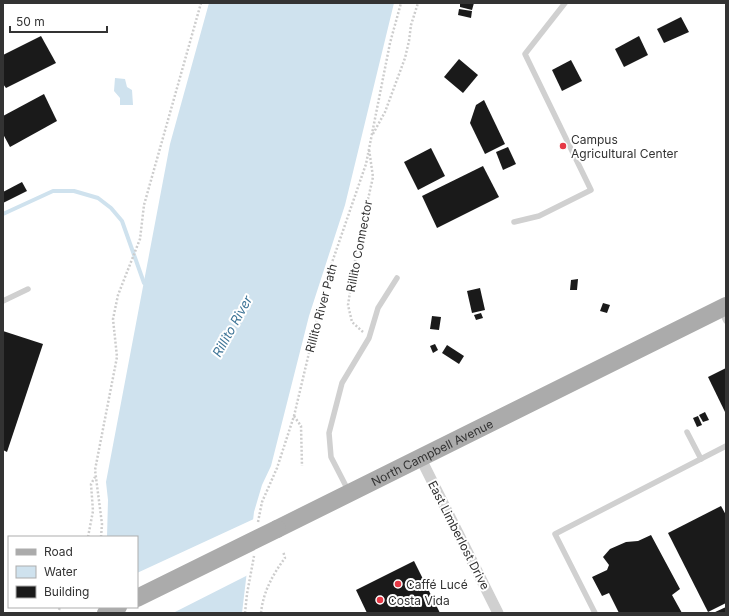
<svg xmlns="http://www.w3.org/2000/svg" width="729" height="616" font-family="Inter,sans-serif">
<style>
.water{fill:#cfe2ee}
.pier{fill:#fff}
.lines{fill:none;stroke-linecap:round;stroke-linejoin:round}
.stream{stroke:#cfe2ee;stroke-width:4}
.building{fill:#1a1a1a}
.path{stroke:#cdcdcd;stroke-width:2.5;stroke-dasharray:2 2;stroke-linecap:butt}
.lane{stroke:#d0d0d0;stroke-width:5.5}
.street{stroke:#d0d0d0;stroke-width:11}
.primary{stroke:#ababab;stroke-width:18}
.primary-bridge{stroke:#ababab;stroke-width:18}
.poi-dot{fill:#e63946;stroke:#fff;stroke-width:1.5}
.labels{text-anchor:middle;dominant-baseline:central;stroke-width:4;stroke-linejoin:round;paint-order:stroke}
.poi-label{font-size:12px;fill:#333;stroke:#fff;text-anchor:start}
.street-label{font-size:12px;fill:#333;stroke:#fff}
.water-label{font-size:13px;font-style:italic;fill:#3f7597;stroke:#fff}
</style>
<rect width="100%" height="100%" fill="#fff"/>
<g class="water">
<path d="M209 3H394L345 205 309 316 271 466 262 485 254 512 242 613H97L137 607V537H107L108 500 106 482 170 144Z"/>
<path d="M115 78 125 79 127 87 132 90 133 105H120V98L114 91Z"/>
</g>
<path class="pier" d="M256 518 248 575 173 613H95V607H137V573Z"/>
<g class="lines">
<path class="stream" d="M3 214 53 191H74L98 198 111 208 122 221 144 283 149 286"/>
</g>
<g class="building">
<path d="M460 3H474L472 10 460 7Z"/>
<path d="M459 9 472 11 471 18 458 15Z"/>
<path d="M681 17 689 32 664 43 657 29Z"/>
<path d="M41 36 56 63 6 88 3 84V55Z"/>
<path d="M639 36 648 55 624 67 615 49Z"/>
<path d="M459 59 478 75 463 93 444 77Z"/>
<path d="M571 60 582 81 562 91 552 70Z"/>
<path d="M44 94 57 121 10 147 3 134V116Z"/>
<path d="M484 100 505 144 485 154 470 123 476 105Z"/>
<path d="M508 147 516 164 503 170 496 152Z"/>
<path d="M431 148 445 176 418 190 404 162Z"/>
<path d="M483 166 499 197 437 228 422 196Z"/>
<path d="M22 182 27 191 3 203V192Z"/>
<path d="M578 279 577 290H570L571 280Z"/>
<path d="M480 288 485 310 472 313 467 291Z"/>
<path d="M603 303 610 305 607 313 600 311Z"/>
<path d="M481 313 483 318 476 320 474 315Z"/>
<path d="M432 316 441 317 439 330 430 329Z"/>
<path d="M3 331 43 344 7 452 3 450Z"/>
<path d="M435 344 438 350 433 353 430 346Z"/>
<path d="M447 345 464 356 459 364 442 353Z"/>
<path d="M726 368V414L708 377Z"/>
<path d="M705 412 709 420 703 422 699 415Z"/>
<path d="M698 416 702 425 697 427 693 418Z"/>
<path d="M721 506 726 515V603L708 612 668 533Z"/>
<path d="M651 535 680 589 672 595 682 613H619L609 593 602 596 592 577 607 570 609 565 603 557 610 549 626 542 638 541Z"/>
<path d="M414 561 440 613H367L356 590Z"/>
<path d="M726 607V613H713Z"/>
</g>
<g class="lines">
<g class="path">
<path d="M373 134 385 112 405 58 409 41 411 25 418 3"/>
<path d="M363 332 352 322 348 305 357 248 373 177 369 149"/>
<path d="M294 416 301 426 302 466"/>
<path d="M258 522 262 502 277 468 294 416 327 277 366 164 390 43 401 3"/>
<path d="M88 537 93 511 91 484 95 477"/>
<path d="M101 537 102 524 95 470 117 357 113 319 118 295 140 239 144 205 201 3"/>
<path d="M59 610 60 607"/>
<path d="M245 613 247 594 254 556"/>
<path d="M261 613C263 592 273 574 285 558L283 551"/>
</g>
<g class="lane">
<path d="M514 222 539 216 591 190 525 54 565 3"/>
<path d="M3 301 28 289"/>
<path d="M721 311 726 321"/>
<path d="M687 432 701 459"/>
<path d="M348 490 331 457 329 433 342 383 369 338 378 308 397 278"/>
<path d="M595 613 555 534 726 446"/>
</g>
<path class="street" d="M420 457 498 613"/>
<g class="primary">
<path id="s1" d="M277 529 726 306"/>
<path d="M106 613 118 607"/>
</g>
<path class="primary-bridge" d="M137 598 277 529"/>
</g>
<g class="poi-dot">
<circle cx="563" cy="146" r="4"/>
<circle cx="398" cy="584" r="4"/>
<circle cx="380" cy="600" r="4"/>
</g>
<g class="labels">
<g class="poi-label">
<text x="571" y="139">Campus<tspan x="571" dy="14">Agricultural Center</tspan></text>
<text x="406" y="584">Caffé Lucé</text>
<text x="388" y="600">Costa Vida</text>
</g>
<g class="street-label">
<text transform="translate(359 246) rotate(-79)">Rillito Connector</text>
<text transform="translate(321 308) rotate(-75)">Rillito River Path</text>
<text stroke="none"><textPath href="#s1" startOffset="173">North Campbell Avenue</textPath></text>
<text transform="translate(459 535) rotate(63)">East Limberlost Drive</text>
</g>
<g class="water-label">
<text transform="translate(232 326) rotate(-61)">Rillito River</text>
</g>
</g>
<rect width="729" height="616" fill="none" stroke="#333333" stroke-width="8"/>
<rect x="8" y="536" width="130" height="72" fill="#ffffff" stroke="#adadad"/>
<rect x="16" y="549" width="20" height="6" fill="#ababab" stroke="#adadad"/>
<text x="44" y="556" font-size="12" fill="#333333">Road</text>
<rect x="16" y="566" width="20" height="12" fill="#cfe2ee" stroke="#adadad"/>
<text x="44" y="576" font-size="12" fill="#333333">Water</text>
<rect x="16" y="586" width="20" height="12" fill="#1a1a1a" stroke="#adadad"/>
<text x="44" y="596" font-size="12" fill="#333333">Building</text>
<path d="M10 26v6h97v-6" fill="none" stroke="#333333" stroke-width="2"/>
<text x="16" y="26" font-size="12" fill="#333333" stroke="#ffffff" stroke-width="3" paint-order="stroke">50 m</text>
</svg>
